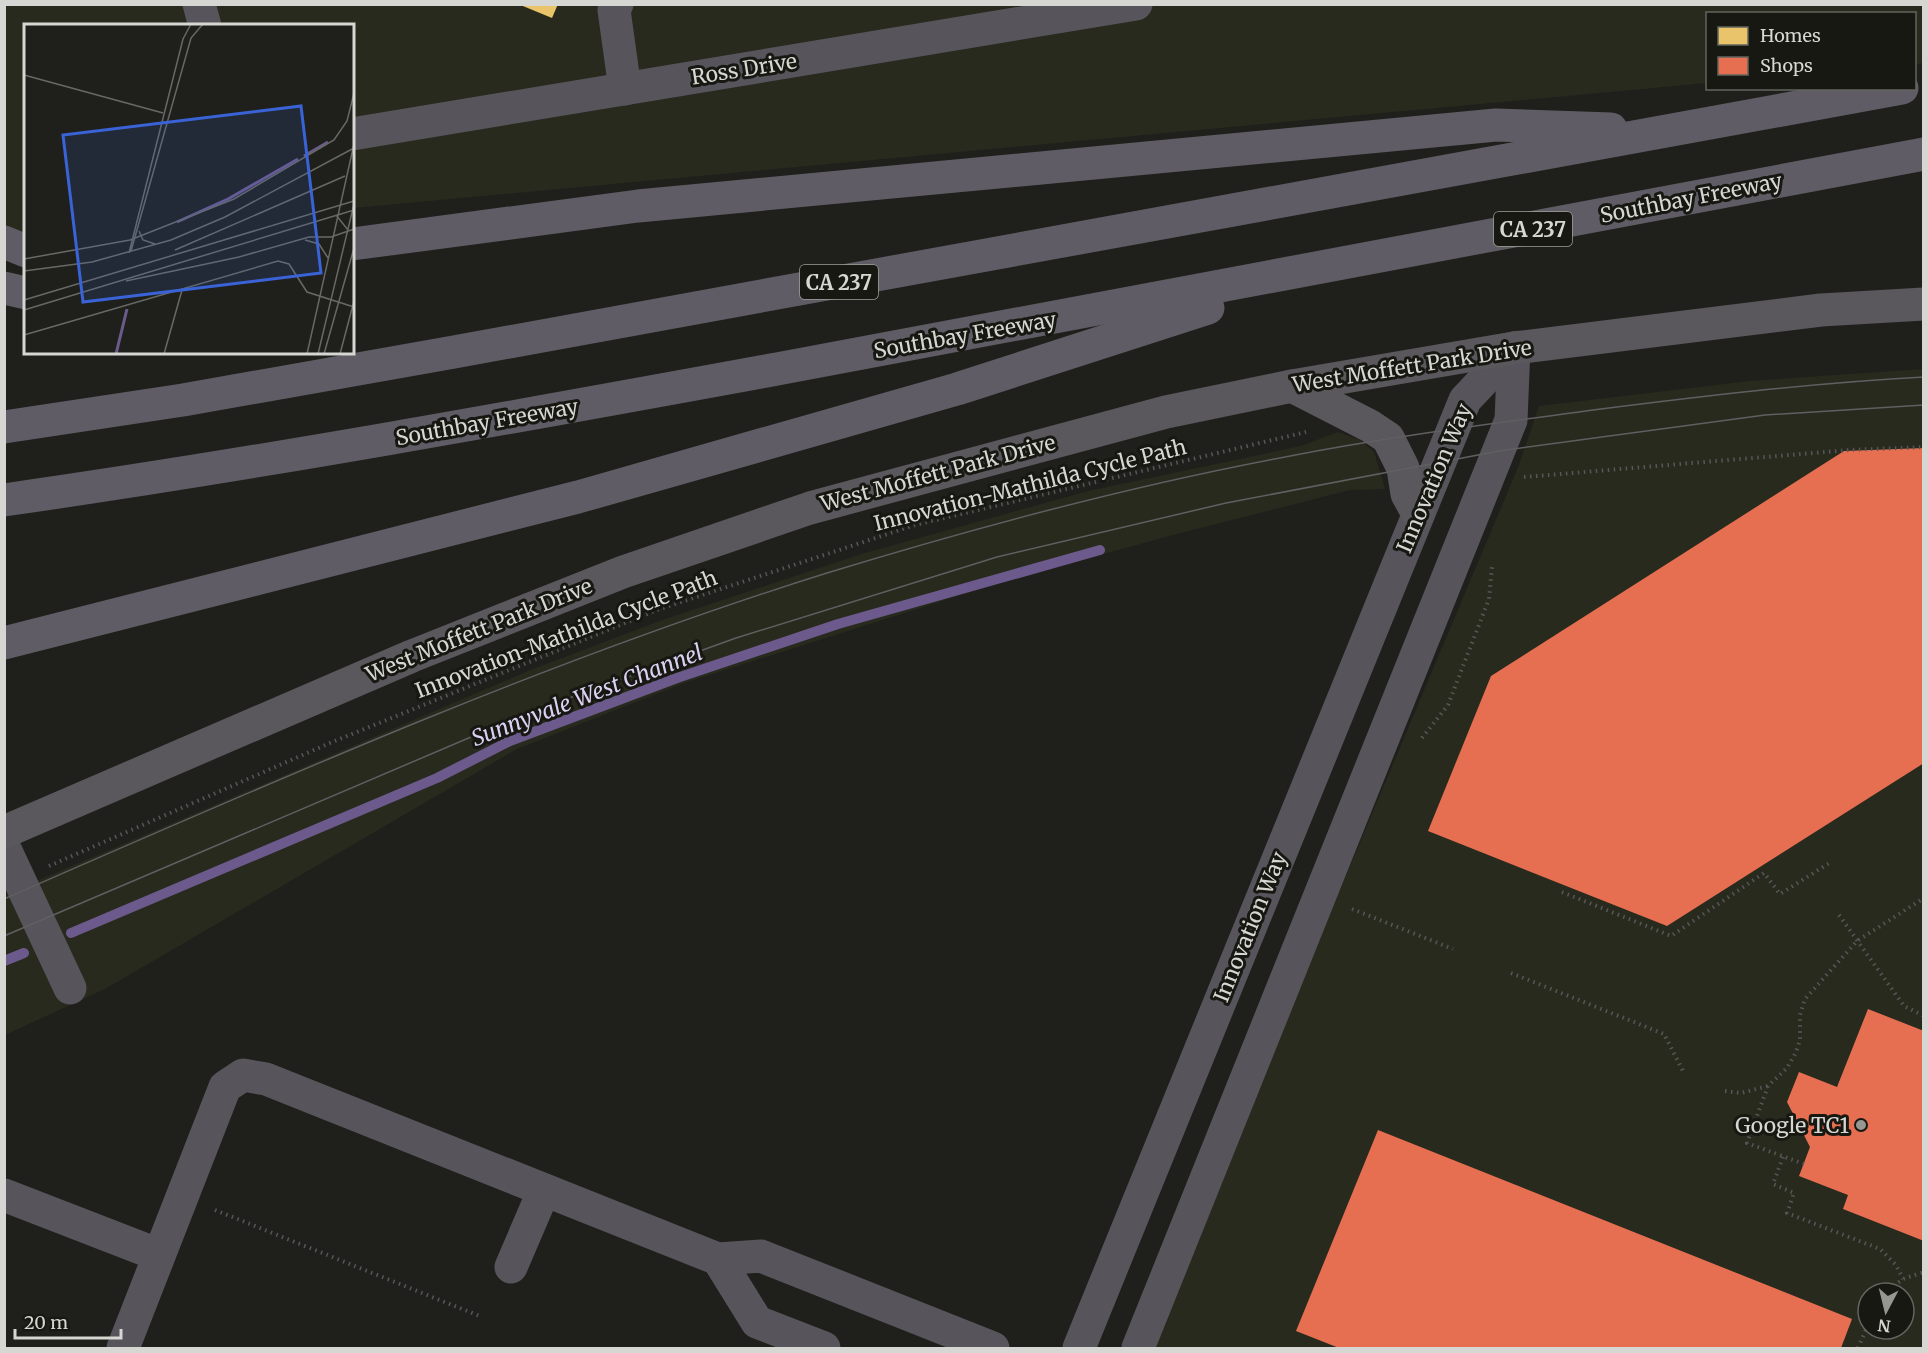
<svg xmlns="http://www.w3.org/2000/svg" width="1928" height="1353" font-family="Merriweather,serif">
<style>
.built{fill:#282a1e;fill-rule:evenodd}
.homes{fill:#e9c46a}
.shops{fill:#e76f51}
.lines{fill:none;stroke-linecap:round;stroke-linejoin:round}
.stream{stroke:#6d5a8d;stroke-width:10}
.path{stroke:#575658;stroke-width:4;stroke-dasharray:1.5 4.5;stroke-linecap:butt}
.minor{stroke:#57555b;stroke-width:33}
.major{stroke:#5a575d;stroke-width:33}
.highway{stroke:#605c65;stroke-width:33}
.tram{stroke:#605f61;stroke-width:1.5}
.poi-dot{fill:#969792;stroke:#171812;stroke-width:2}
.labels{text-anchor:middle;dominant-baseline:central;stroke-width:6;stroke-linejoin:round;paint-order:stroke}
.shield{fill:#171812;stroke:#9d9e98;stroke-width:1.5}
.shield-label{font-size:20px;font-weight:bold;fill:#d6d7d2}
.street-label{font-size:21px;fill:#d6d7d2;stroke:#171812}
.poi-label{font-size:21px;fill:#d6d7d2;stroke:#171812;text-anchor:end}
.water-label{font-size:22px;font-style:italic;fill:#dcd1f3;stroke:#171812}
.inset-river{fill:none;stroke:#6d5a8d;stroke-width:3}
.inset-road{fill:none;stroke:#686965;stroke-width:1.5}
.view{fill:#3963d7;fill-opacity:0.15;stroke:#3963d7;stroke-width:3}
.inset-edge{fill:none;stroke:#d6d7d2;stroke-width:3}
</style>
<rect width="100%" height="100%" fill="#1f201c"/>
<g class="built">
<path d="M7 4H1923L1924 63 1915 64 1914 14H1708L1707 83 353 208 352 26H26L25 238 5 240 4 12Z"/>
<path d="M1923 369V1348H1147L1519 465 1539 406 1750 381ZM1868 1293H1904V1329H1868Z"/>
<path d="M1338 432 1360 440 1374 452 1385 489 1350 490 1173 535 1005 581 684 683 517 749 105 989 5 1035 4 895 533 669 665 619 865 553 1088 491 1301 446Z"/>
</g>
<path class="homes" d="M518 4H558L552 18Z"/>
<g class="shops">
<path d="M1924 448V763L1667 926 1428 831 1491 676 1844 451Z"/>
<path d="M1868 1009 1924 1031V1241L1843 1209 1848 1195 1799 1176 1810 1147 1787 1102 1799 1072 1837 1087Z"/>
<path d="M1378 1130 1852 1319 1841 1348H1339L1296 1331Z"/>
</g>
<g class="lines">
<g class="stream">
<path d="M71 933 437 778 510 741 677 678 838 624 1100 550"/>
<path d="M4 961 24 953"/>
</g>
<g class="path">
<path d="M1524 477 1849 450 1924 447"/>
<path d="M1422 738 1448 705 1489 599 1492 567"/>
<path d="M49 866 330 743 657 610 915 525 1306 432"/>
<path d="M1562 892 1671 936 1764 873 1780 894 1831 862"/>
<path d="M1352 909 1453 949"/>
<path d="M1839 915 1904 1006 1924 1016"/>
<path d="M1511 973 1664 1034 1684 1073"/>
<path d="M1725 1091 1741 1093 1768 1086"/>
<path d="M1783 1157 1773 1184 1794 1193 1787 1213 1880 1249 1896 1265 1903 1279"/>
<path d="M1804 1164 1747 1143 1768 1086 1787 1068 1796 1052 1800 1040V1015L1805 999 1857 941 1924 898"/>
<path d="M215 1210 482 1317"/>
<path d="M1884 1293 1903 1279 1924 1272"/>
<path d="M1858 1348 1868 1325"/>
</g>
<g class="minor">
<path d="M199 4 205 26"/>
<path d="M617 4 614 10 625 89"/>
<path d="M352 134 1136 4"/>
<path d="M4 847 70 988"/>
<path d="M4 1195 159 1255"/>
<path d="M718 1259 757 1322 824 1348"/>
<path d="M511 1267 544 1190"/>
<path d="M123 1348 225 1087 243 1075 266 1079 718 1259 761 1256 993 1348"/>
<path d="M1079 1348 1465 400 1514 348"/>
<path d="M1138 1348 1511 420 1514 348"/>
</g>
<g class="major">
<path d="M1292 386 1370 426 1388 438 1403 468 1407 494 1418 514"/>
<path d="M4 832 412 656 623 572 810 508 1166 412 1292 386 1514 348 1821 310 1924 304"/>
</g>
<g class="highway">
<path d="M4 242 26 251"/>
<path d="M352 244 638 206 1496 125 1611 129"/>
<path d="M4 288 26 293"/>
<path d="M4 427 183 400 454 352 1902 88"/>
<path d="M4 500C263 463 520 416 777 369 1160 300 1542 226 1924 154"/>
<path d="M4 643 578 497 957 389 1208 308"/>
</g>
<g class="tram">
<path d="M4 899C274 781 545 661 827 573 977 527 1130 486 1285 457 1387 437 1490 424 1593 410 1703 396 1813 383 1924 377"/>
<path d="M4 936 525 714 736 638 997 557 1226 503 1499 451 1765 415 1924 405"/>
</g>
</g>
<circle class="poi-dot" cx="1861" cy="1125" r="6"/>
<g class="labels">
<g class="shield">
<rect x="1494" y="212" width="78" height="34" rx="4.5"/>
<rect x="800" y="265" width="78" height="34" rx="4.5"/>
</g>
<g class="shield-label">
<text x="1533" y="229">CA 237</text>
<text x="839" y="282">CA 237</text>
</g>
<g class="street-label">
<text transform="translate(744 69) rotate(-9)">Ross Drive</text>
<text transform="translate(1691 198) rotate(-11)">Southbay Freeway</text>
<text transform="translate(965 335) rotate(-10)">Southbay Freeway</text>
<text transform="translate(1412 366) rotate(-9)">West Moffett Park Drive</text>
<text transform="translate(487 422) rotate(-10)">Southbay Freeway</text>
<text transform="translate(938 473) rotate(-15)">West Moffett Park Drive</text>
<text transform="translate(1434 478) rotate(-67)">Innovation Way</text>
<text transform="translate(1030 485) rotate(-14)">Innovation-Mathilda Cycle Path</text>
<text transform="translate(479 630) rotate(-22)">West Moffett Park Drive</text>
<text transform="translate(566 634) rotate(-21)">Innovation-Mathilda Cycle Path</text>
<text transform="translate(1250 927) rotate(-68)">Innovation Way</text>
</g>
<g class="poi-label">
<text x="1849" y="1125">Google TC1</text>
</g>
<g class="water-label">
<text transform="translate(587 695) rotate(-21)">Sunnyvale West Channel</text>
</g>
</g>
<g transform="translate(24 24)">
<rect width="330" height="330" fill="#1f201c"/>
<path class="inset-river" d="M280 132 304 118M153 198 204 175 274 135M92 330 103 285"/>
<path class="inset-road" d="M208 0H233M0 51 139 89M312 191 324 206M115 207 119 216 131 220M281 216 295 220 304 234M151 226 321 152M107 227 167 14 179 0M105 229 159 15 167 0M0 235 106 216 210 175 310 116 323 97 330 69M0 247 68 238 147 216 201 193 330 124M102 257 215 233 285 213H307L330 205M0 276 330 177M0 286 330 186M0 311 254 237 265 240 283 268 330 283M140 330 158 266M283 330 330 120M294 330 330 180M300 330 330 224M316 330 330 277"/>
<path class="view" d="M277 82 297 249 59 278 39 111Z"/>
<rect width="330" height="330" class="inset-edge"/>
</g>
<rect width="1928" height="1353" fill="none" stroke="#d6d7d2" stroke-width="12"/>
<rect x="1706" y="12" width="210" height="78" fill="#171812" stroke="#63645f" stroke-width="1.5"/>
<rect x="1718" y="27" width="30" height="18" fill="#e9c46a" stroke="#63645f" stroke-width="1.5"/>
<text x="1760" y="42" font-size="18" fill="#d6d7d2">Homes</text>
<rect x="1718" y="57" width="30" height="18" fill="#e76f51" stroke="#63645f" stroke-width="1.5"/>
<text x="1760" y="72" font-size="18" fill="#d6d7d2">Shops</text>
<g transform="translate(1886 1311) rotate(187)"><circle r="28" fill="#171812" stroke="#63645f" stroke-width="1.5"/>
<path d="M0-4.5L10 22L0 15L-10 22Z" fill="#969792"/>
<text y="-9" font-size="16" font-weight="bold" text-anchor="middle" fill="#d6d7d2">N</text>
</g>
<path d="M15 1329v9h106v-9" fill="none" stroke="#d6d7d2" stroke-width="3"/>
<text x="24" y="1329" font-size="18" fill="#d6d7d2" stroke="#171812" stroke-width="4.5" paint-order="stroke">20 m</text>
</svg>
